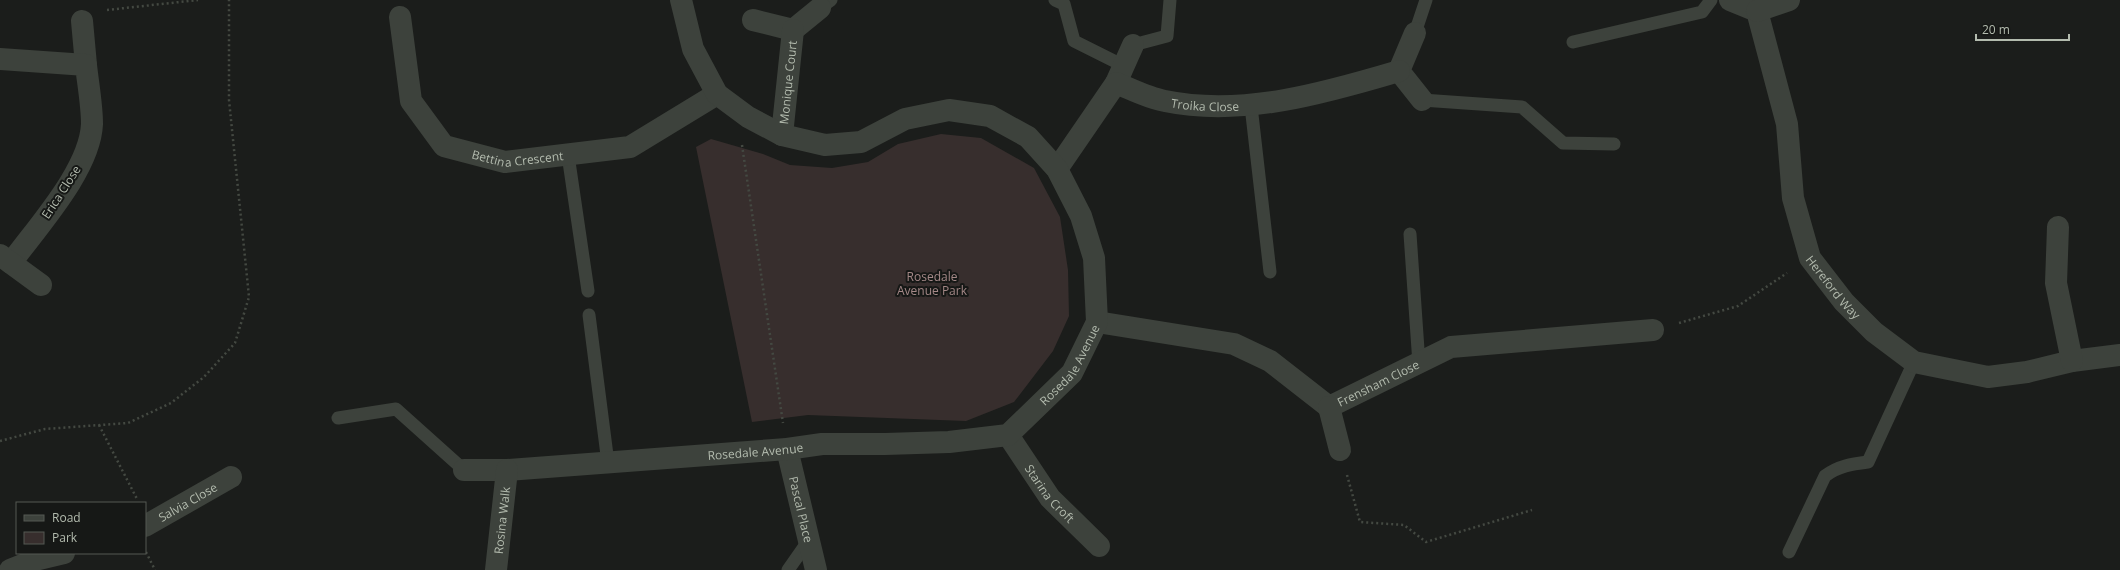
<svg xmlns="http://www.w3.org/2000/svg" width="2120" height="570" font-family="'Open Sans',sans-serif">
<style>
.green{fill:#372e2d}
.lines{fill:none;stroke-linecap:round;stroke-linejoin:round}
.path{stroke:#444942;stroke-width:2.5;stroke-dasharray:2 3;stroke-linecap:butt}
.lane{stroke:#3d423c;stroke-width:13}
.street{stroke:#3d423c;stroke-width:22}
.labels{text-anchor:middle;dominant-baseline:central;stroke-width:4;stroke-linejoin:round;paint-order:stroke}
.street-label{font-size:12px;fill:#b3bbae;stroke:#161816}
.park-label{font-size:12px;fill:#a48887;stroke:#161816}
</style>
<rect width="100%" height="100%" fill="#1b1d1b"/>
<path class="green" d="M941 134 981 138 1034 168 1060 217 1068 270 1069 316 1053 351 1014 402 966 421 808 415 752 422 696 147 711 139 763 154 790 165 832 168 868 162 898 144Z"/>
<g class="lines">
<g class="path">
<path d="M107 10 198 0"/>
<path d="M742 145 783 423"/>
<path d="M1679 323 1738 306 1787 273"/>
<path d="M99 425 137 499"/>
<path d="M0 441 45 429 128 423 171 403 204 377 235 343 249 297 229 100V0"/>
<path d="M1347 475 1360 522 1404 525 1426 542 1532 510"/>
<path d="M146 552 155 570"/>
</g>
<g class="lane">
<path d="M1055 0 1064 4 1074 41 1124 66"/>
<path d="M820 8 831 0"/>
<path d="M1415 33 1426 0"/>
<path d="M1573 42 1702 12 1711 0"/>
<path d="M1133 45 1167 36 1170 0"/>
<path d="M1422 100 1522 107 1563 143 1614 144"/>
<path d="M1251 106 1270 272"/>
<path d="M568 155 588 291"/>
<path d="M1410 234 1419 364"/>
<path d="M589 315 608 463"/>
<path d="M338 418 396 409 464 470"/>
<path d="M1789 552 1825 476C1838 466 1852 464 1868 462L1914 362"/>
<path d="M788 570 809 540"/>
</g>
<g class="street">
<path id="s1" d="M1730 0 1757 11 1787 124 1793 198 1810 258 1844 302 1874 332 1914 362 1988 377 2027 372 2072 361 2120 355"/>
<path d="M1757 11 1789 0"/>
<path id="s2" d="M400 17 411 101 444 146 505 162 630 147 717 94"/>
<path d="M753 20 793 30 820 8"/>
<path d="M82 21 86 65"/>
<path d="M1415 33 1399 71 1422 100"/>
<path d="M0 59 86 65C88 84 92 105 92 124 90 170 37 227 11 263"/>
<path d="M1116 83 1133 45"/>
<path id="s3" d="M782 135 793 30"/>
<path id="s4" d="M1057 169 1116 83C1131 89 1148 98 1165 101 1242 117 1325 93 1399 71"/>
<path d="M2058 227 2056 283 2072 361"/>
<path d="M0 255 41 285"/>
<path id="s5" d="M1097 322 1234 344 1270 361 1329 407 1451 347 1653 330"/>
<path d="M1329 407 1340 450"/>
<path id="s6" d="M1008 435 1050 498 1099 546"/>
<path id="s7" d="M787 449 816 570"/>
<path id="s8" d="M464 470H507L787 449 822 444H885L949 442 1008 435 1072 373 1097 322 1094 258 1081 216 1057 169 1028 137 990 116 949 110 905 119 861 142 825 145 782 135 748 117 717 94 693 49 681 0"/>
<path id="s9" d="M145 526 231 477"/>
<path d="M10 570 35 560 64 553"/>
<path id="s10" d="M496 570 507 470"/>
</g>
</g>
<g class="labels">
<g class="street-label">
<text stroke="none"><textPath href="#s3" startOffset="53">Monique Court</textPath></text>
<text stroke="none"><textPath href="#s4" startOffset="197">Troika Close</textPath></text>
<text stroke="none"><textPath href="#s2" startOffset="216">Bettina Crescent</textPath></text>
<text transform="translate(61 192) rotate(-57)">Erica Close</text>
<text stroke="none"><textPath href="#s1" startOffset="320">Hereford Way</textPath></text>
<text stroke="none"><textPath href="#s8" startOffset="640">Rosedale Avenue</textPath></text>
<text stroke="none"><textPath href="#s5" startOffset="308">Frensham Close</textPath></text>
<text stroke="none"><textPath href="#s8" startOffset="292">Rosedale Avenue</textPath></text>
<text stroke="none"><textPath href="#s6" startOffset="72">Starina Croft</textPath></text>
<text stroke="none"><textPath href="#s9" startOffset="49">Salvia Close</textPath></text>
<text stroke="none"><textPath href="#s7" startOffset="62">Pascal Place</textPath></text>
<text stroke="none"><textPath href="#s10" startOffset="50">Rosina Walk</textPath></text>
</g>
<g class="park-label">
<text x="932" y="276">Rosedale<tspan x="932" dy="14">Avenue Park</tspan></text>
</g>
</g>
<rect x="16" y="502" width="130" height="52" fill="#161816" stroke="#555953"/>
<rect x="24" y="515" width="20" height="6" fill="#3d423c" stroke="#555953"/>
<text x="52" y="522" font-size="12" fill="#b3bbae">Road</text>
<rect x="24" y="532" width="20" height="12" fill="#372e2d" stroke="#555953"/>
<text x="52" y="542" font-size="12" fill="#b3bbae">Park</text>
<path d="M1976 34v6h93v-6" fill="none" stroke="#b3bbae" stroke-width="2"/>
<text x="1982" y="34" font-size="12" fill="#b3bbae" stroke="#161816" stroke-width="3" paint-order="stroke">20 m</text>
</svg>
